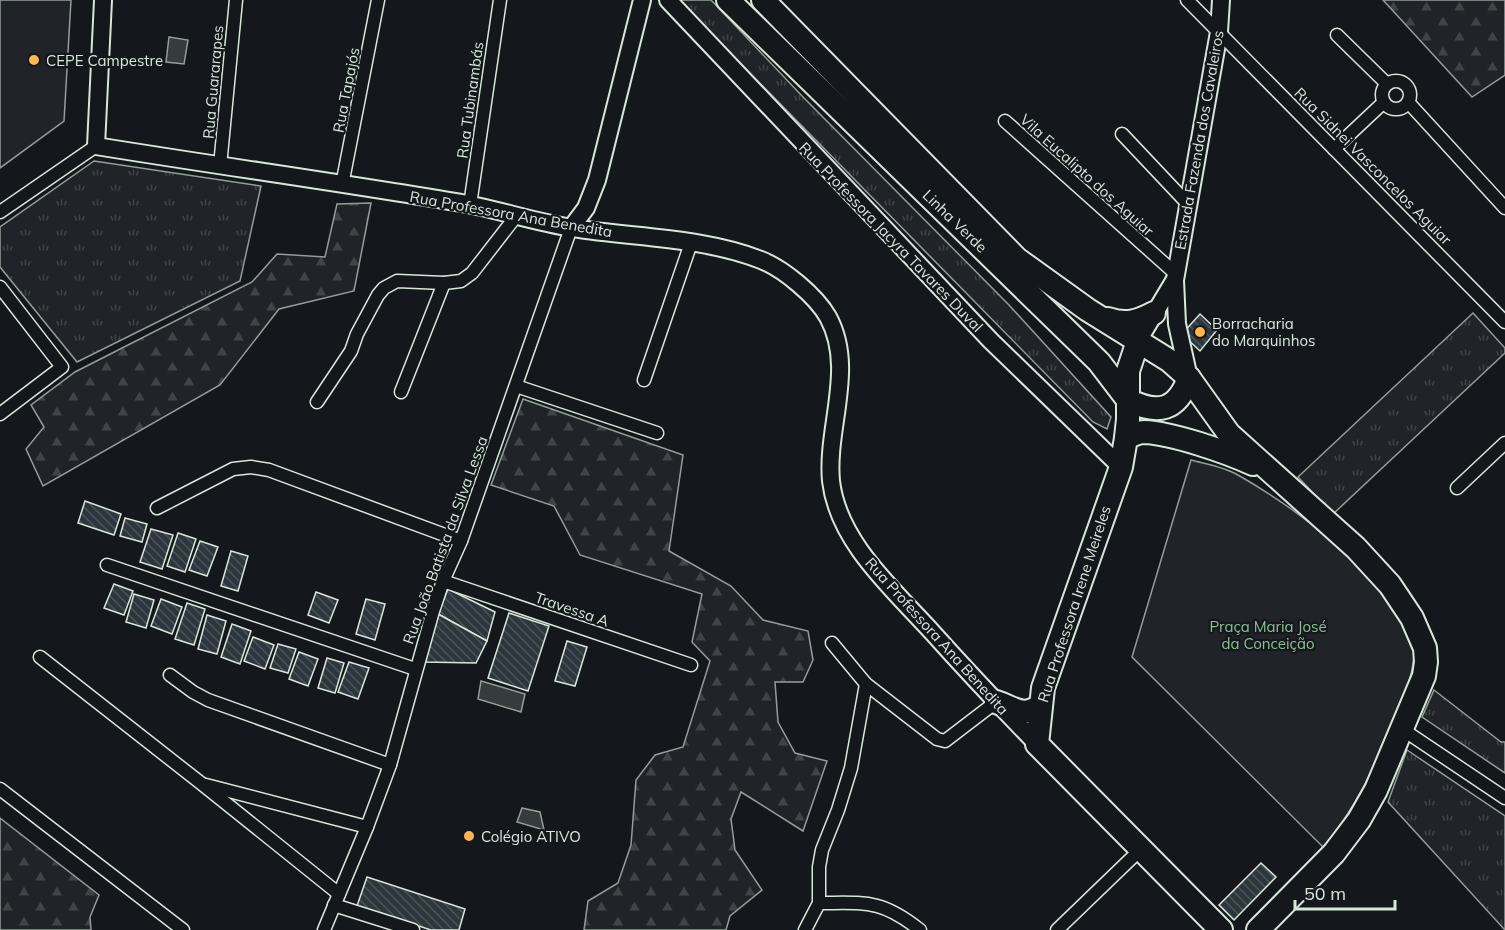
<svg xmlns="http://www.w3.org/2000/svg" width="1505" height="930" font-family="Mulish,sans-serif">
<style>
.grass{fill:url(#grass-tufts);stroke:#939e99;stroke-width:1.5}
.forest{fill:url(#forest-firs);stroke:#939e99;stroke-width:1.5}
.park{fill:#202428;stroke:#939e99;stroke-width:1.5}
.water{fill:#363b3e;stroke:#939e99;stroke-width:1.5}
.building{fill:url(#building-back-hatch);stroke:#d8e6dc;stroke-width:1.5}
.lines{fill:none;stroke-linecap:round;stroke-linejoin:round}
.street-casing{stroke:#d8e6dc;stroke-width:15}
.secondary-casing{stroke:#d8e6dc;stroke-width:20}
.highway-casing{stroke:#d8e6dc;stroke-width:26}
.street{stroke:#14181c;stroke-width:12}
.secondary{stroke:#14181c;stroke-width:16}
.highway{stroke:#14181c;stroke-width:22}
.poi-dot{fill:#ffb74d;stroke:#14181c;stroke-width:2}
.labels{text-anchor:middle;dominant-baseline:central;stroke-width:4.5;stroke-linejoin:round;paint-order:stroke}
.poi-label{font-size:15px;fill:#d8e6dc;stroke:#14181c;text-anchor:start}
.street-label{font-size:15px;fill:#d8e6dc;stroke:#14181c}
.park-label{font-size:15px;fill:#8ac095;stroke:#14181c}
</style>
<defs>
<pattern id="grass-tufts" width="24" height="20" patternUnits="userSpaceOnUse" patternTransform="scale(1.5)"><rect width="24" height="20" fill="#202428"/><path d="M3 7l-1-3M5 7V3M7 7l1-3M15 17l-1-3M17 17v-4M19 17l1-3" fill="none" stroke="#404447"/></pattern>
<pattern id="forest-firs" width="22" height="20" patternUnits="userSpaceOnUse" patternTransform="scale(1.5)"><rect width="22" height="20" fill="#202428"/><path d="M5 1l3.5 6h-7zM16 11l3.5 6h-7z" fill="#404447"/></pattern>
<pattern id="building-back-hatch" width="6" height="6" patternUnits="userSpaceOnUse" patternTransform="scale(1.5)"><rect width="6" height="6" fill="#2c363c"/><path d="M-1 5l2 2M0 0l6 6M5-1l2 2" fill="none" stroke="#4a5358"/></pattern>
</defs>
<rect width="100%" height="100%" fill="#14181c"/>
<g class="grass">
<path d="M678 0H711L803 97 1009 305 1111 417 1107 429 1093 422Z"/>
<path d="M94 161 261 186 240 281 77 362 0 267V227Z"/>
<path d="M1473 313 1505 348V353L1333 514 1298 477Z"/>
<path d="M1434 690 1501 742H1505V773L1422 717Z"/>
<path d="M1407 750 1505 816V930L1388 802Z"/>
</g>
<g class="forest">
<path d="M1383 0H1505V75L1472 97Z"/>
<path d="M371 203 354 291 279 309 220 385 43 486 26 449 44 427 31 405 75 372 252 282 277 254 325 257 337 204Z"/>
<path d="M523 399 683 455 669 551 731 586 763 620 808 631 813 660 803 682H775L778 722 795 753 827 761 803 831 741 792 731 819 735 850 762 890 730 916 726 930H584L588 901 618 883 631 845 636 780 655 755 683 747 710 661 692 642 702 594 580 555 554 506 491 485Z"/>
<path d="M0 818 99 895 90 917 91 930H0Z"/>
</g>
<g class="park">
<path d="M0 0H71L64 121 0 168Z"/>
<path d="M1191 460C1206 464 1225 467 1238 475 1299 510 1371 564 1404 627 1408 634 1414 644 1414 652 1414 675 1402 701 1394 721 1374 768 1356 808 1323 847L1132 657Z"/>
</g>
<g class="water">
<path d="M169 37 188 40 184 64 166 62Z"/>
<path d="M481 681 525 694 521 712 478 699Z"/>
<path d="M522 808 540 812 544 830 517 822Z"/>
</g>
<g class="building">
<path d="M1200 314 1217 330 1200 351 1182 334Z"/>
<path d="M85 501 121 514 114 535 78 523Z"/>
<path d="M125 518 147 524 142 542 120 536Z"/>
<path d="M151 529 173 535 162 569 140 562Z"/>
<path d="M178 533 196 539 185 572 167 566Z"/>
<path d="M200 541 218 547 207 576 189 570Z"/>
<path d="M231 551 248 556 238 591 221 586Z"/>
<path d="M114 584 133 591 124 615 104 608Z"/>
<path d="M448 589 495 612 487 641 438 614Z"/>
<path d="M316 592 338 600 329 623 308 615Z"/>
<path d="M134 594 154 600 146 628 126 622Z"/>
<path d="M161 599 182 607 172 634 151 626Z"/>
<path d="M366 599 385 604 375 640 356 634Z"/>
<path d="M187 603 205 609 194 645 175 639Z"/>
<path d="M509 613 549 626 528 691 488 678Z"/>
<path d="M438 614 487 641 476 663 424 662Z"/>
<path d="M207 615 226 621 217 654 198 649Z"/>
<path d="M232 624 251 631 240 664 221 657Z"/>
<path d="M253 637 274 645 265 669 244 661Z"/>
<path d="M567 641 587 647 575 686 555 681Z"/>
<path d="M278 644 296 649 288 673 270 668Z"/>
<path d="M299 652 318 659 308 686 289 679Z"/>
<path d="M327 658 344 663 335 693 318 688Z"/>
<path d="M349 662 369 668 358 699 338 692Z"/>
<path d="M1261 863 1276 877 1234 920 1219 905Z"/>
<path d="M367 877 465 909 459 930H431L357 906Z"/>
</g>
<g class="lines">
<g class="street-casing">
<g id="street">
<path d="M1187 0 1505 322"/>
<path d="M1337 35 1387 84"/>
<circle cx="1396" cy="95" r="14"/>
<path d="M1408 102 1505 208"/>
<path d="M1005 121 1176 274"/>
<path d="M1122 134 1188 204"/>
<path d="M1334 149 1384 102"/>
<path d="M220 166 236 0"/>
<path d="M342 185 378 0"/>
<path d="M470 205 500 0"/>
<path d="M0 212 96 146"/>
<path d="M0 287 62 367 0 414"/>
<path d="M644 380 691 243"/>
<path d="M516 386 657 433"/>
<path d="M401 392 444 283"/>
<path d="M317 402 351 351 357 334 378 295 384 288 397 281 444 283 461 281 472 273 517 215"/>
<path d="M1457 488 1505 443"/>
<path d="M157 508 233 469 251 467 269 470 461 541"/>
<path d="M107 565 415 669"/>
<path d="M443 581 691 665"/>
<path d="M832 643 866 684 937 739 945 741 996 702"/>
<path d="M40 657 202 784 339 894"/>
<path d="M170 675 193 692 208 700 390 765"/>
<path d="M1402 729 1505 798"/>
<path d="M206 785 367 827"/>
<path d="M0 789 183 930"/>
<path d="M819 903C866 903 881 899 920 930"/>
<path d="M334 905 413 930"/>
<path d="M324 930 367 827 390 765 433 611 443 581 461 541 571 228"/>
<path d="M805 930 819 903V867L822 850 838 810 851 768 866 684"/>
<path d="M1057 930 1141 849"/>
</g>
</g>
<g class="secondary-casing">
<g id="secondary">
<path d="M103 0 96 146C219 166 344 183 467 204 503 211 538 223 573 228 635 238 702 237 761 260 784 269 816 296 828 317 856 368 826 427 831 481 838 542 893 589 932 632 966 670 1001 707 1037 744"/>
<path d="M668 0 991 341 1121 467"/>
<path d="M571 228 586 208 597 180 642 0"/>
<path d="M1138 341 1174 281"/>
<path d="M1189 378 1177 324 1175 280 1219 32 1221 0"/>
</g>
</g>
<g class="highway-casing">
<g id="highway">
<path d="M728 0 1099 362 1128 400V419L1126 438 1121 467 1043 688 1037 744 1221 930"/>
<path d="M763 0 1017 259 1088 310 1170 361 1189 378 1229 434 1356 548 1390 585 1412 618 1425 648 1426 662 1424 676 1376 790 1359 820 1334 853 1258 930"/>
<path d="M1108 319C1126 325 1137 322 1154 313"/>
<path d="M1138 341 1128 371V400C1158 415 1177 411 1189 378"/>
<path d="M1126 438C1132 435 1138 432 1144 432 1172 433 1227 452 1253 464"/>
<path d="M996 702C1015 708 1021 718 1040 706"/>
</g>
</g>
<use href="#street" class="street"/>
<use href="#secondary" class="secondary"/>
<use href="#highway" class="highway"/>
</g>
<g class="poi-dot">
<circle cx="34" cy="60" r="6"/>
<circle cx="1200" cy="332" r="6"/>
<circle cx="469" cy="836" r="6"/>
</g>
<g class="labels">
<g class="poi-label">
<text x="46" y="60">CEPE Campestre</text>
<text x="1212" y="323">Borracharia<tspan x="1212" dy="17">do Marquinhos</tspan></text>
<text x="481" y="836">Colégio ATIVO</text>
</g>
<g class="street-label">
<text transform="translate(213 82) rotate(-85)">Rua Guararapes</text>
<text transform="translate(346 90) rotate(-79)">Rua Tapajós</text>
<text transform="translate(470 100) rotate(-82)">Rua Tubinambás</text>
<text transform="translate(1199 140) rotate(-80)">Estrada Fazenda dos Cavaleiros</text>
<text transform="translate(1373 166) rotate(45)">Rua Sidnei Vasconcelos Aguiar</text>
<text transform="translate(1087 175) rotate(42)">Vila Eucalipto dos Aguiar</text>
<text transform="translate(511 214) rotate(10)">Rua Professora Ana Benedita</text>
<text transform="translate(955 221) rotate(44)">Linha Verde</text>
<text transform="translate(891 237) rotate(46)">Rua Professora Jacyra Tavares Duval</text>
<text transform="translate(445 540) rotate(-70)">Rua João Batista da Silva Lessa</text>
<text transform="translate(1074 604) rotate(-72)">Rua Professora Irene Meireles</text>
<text transform="translate(572 609) rotate(19)">Travessa A</text>
<text transform="translate(937 636) rotate(48)">Rua Professora Ana Benedita</text>
</g>
<g class="park-label">
<text x="1268" y="626">Praça Maria José<tspan x="1268" dy="17">da Conceição</tspan></text>
</g>
</g>
<path d="M1295 900v9h100v-9" fill="none" stroke="#d8e6dc" stroke-width="3"/>
<text x="1304" y="900" font-size="18" fill="#d8e6dc" stroke="#14181c" stroke-width="4.5" paint-order="stroke">50 m</text>
</svg>
